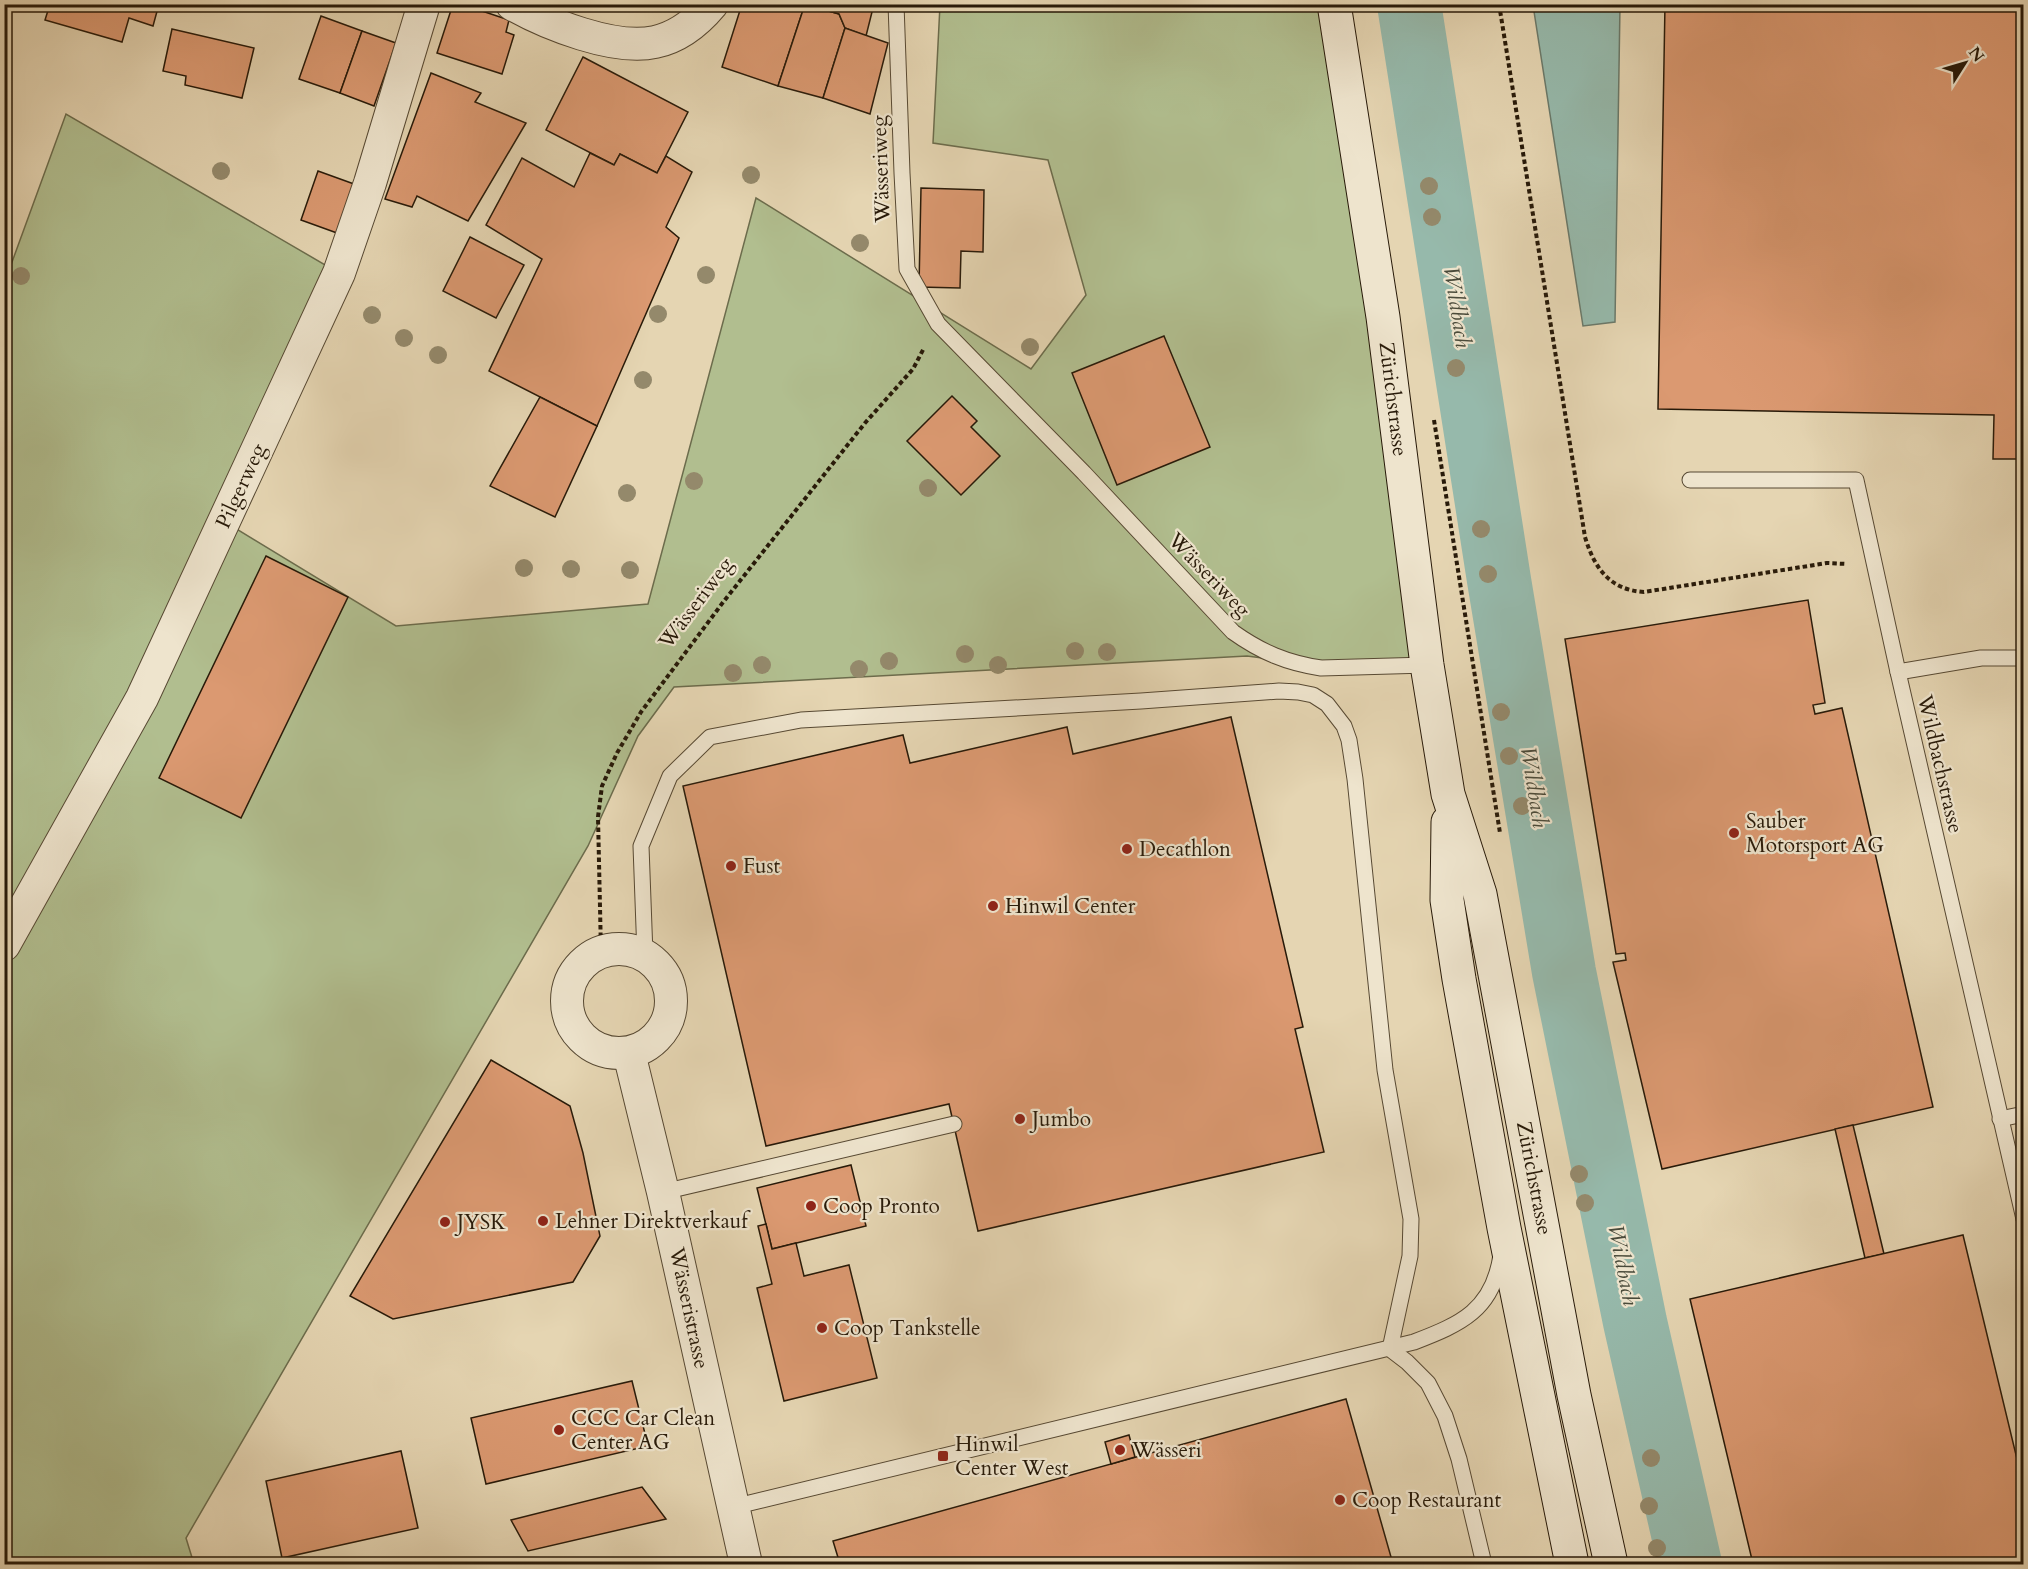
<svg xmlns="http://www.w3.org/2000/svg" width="2028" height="1569" font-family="Cardo,serif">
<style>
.green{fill:#b1be8f;stroke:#6c6c4c;stroke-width:1.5}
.water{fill:#96b9ab;stroke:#6a796a;stroke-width:1.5}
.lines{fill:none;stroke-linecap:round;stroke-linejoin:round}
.river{stroke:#96b9ab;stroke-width:64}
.building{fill:#db9971;stroke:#281a09;stroke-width:1.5}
.lane-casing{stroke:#574933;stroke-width:17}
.street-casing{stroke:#574933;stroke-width:34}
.secondary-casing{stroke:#281a09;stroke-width:35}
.path{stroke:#281a09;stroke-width:4;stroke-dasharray:4.5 3;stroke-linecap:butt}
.lane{stroke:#eee4cd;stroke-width:15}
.street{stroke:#eee4cd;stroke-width:32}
.secondary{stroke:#eee4cd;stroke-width:33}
.tree{fill:#94896b}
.poi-dot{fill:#8f2418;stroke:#eee4cd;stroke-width:2}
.labels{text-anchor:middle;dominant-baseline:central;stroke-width:4.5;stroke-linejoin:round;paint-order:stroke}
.street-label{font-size:21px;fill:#281a09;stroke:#eee4cd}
.poi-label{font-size:21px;fill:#281a09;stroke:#eee4cd;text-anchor:start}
.water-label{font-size:22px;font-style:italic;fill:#494a3a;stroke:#eee4cd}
</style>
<rect width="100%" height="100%" fill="#e5d5b2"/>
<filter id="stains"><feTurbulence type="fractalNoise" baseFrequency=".00333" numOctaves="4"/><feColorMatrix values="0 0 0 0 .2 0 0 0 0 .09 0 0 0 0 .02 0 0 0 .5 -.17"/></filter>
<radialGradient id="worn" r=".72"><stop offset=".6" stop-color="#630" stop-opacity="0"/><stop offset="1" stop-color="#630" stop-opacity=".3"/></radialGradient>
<path class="green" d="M940 5H1333L1427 665 1337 668 1247 656 674 687 638 736 588 846 186 1538 194 1564H5L4 284 66 114 339 273 225 522 396 626 648 604 756 198 1031 369 1086 295 1048 160 933 143Z"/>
<path class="water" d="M1533 5H1620L1615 322 1583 326Z"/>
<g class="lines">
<path class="river" d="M1409 4 1499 580 1564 972 1635 1322 1690 1564"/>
</g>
<g class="building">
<path d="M50 4H159L153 26 129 18 122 42 45 20Z"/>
<path d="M453 4H461L509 20 506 32 514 35 502 74 437 53Z"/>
<path d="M742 4H805L778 86 722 67Z"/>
<path d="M805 4 839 14 845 28 823 98 778 86Z"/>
<path d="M822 4H874L866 36 845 28 839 14 821 9Z"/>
<path d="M1665 4H2024V459H1993L1994 415 1658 409Z"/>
<path d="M321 16 362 31 340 93 299 79Z"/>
<path d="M845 28 888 43 870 114 823 98Z"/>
<path d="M172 29 254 48 242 98 185 85 186 76 163 71Z"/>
<path d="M362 31 396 43 374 106 340 93Z"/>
<path d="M583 57 688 112 657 173 620 154 614 165 546 130Z"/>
<path d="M431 73 481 93 475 102 526 123 468 221 417 196 412 207 385 199Z"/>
<path d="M590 153 614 165 620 154 657 173 666 156 692 172 666 227 679 238 597 426 489 371 542 259 486 225 522 158 574 187Z"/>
<path d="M318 171 354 184 337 233 301 220Z"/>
<path d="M921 188 984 190 983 252 961 251 960 288 919 287Z"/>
<path d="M470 237 524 265 496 318 443 291Z"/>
<path d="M1164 336 1210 447 1117 485 1072 373Z"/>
<path d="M952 396 977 421 971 427 1000 456 961 495 907 441Z"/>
<path d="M540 397 597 426 555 517 490 486Z"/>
<path d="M266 556 348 597 241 818 159 778Z"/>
<path d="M1808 600 1825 703 1813 705 1815 714 1842 708 1933 1107 1662 1169 1613 962 1626 960 1625 953 1616 954 1565 639Z"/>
<path d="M1231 717 1303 1027 1295 1029 1324 1152 978 1231 949 1104 766 1146 683 786 903 735 910 763 1067 727 1073 754Z"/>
<path d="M491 1060 570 1106 583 1153 600 1236 573 1282 393 1319 350 1296Z"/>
<path d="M1853 1125 1884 1254 1865 1258 1835 1129Z"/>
<path d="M851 1165 866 1226 772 1249 757 1188Z"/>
<path d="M766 1224 772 1249 796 1243 804 1276 849 1265 877 1378 784 1401 757 1288 772 1284 758 1226Z"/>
<path d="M1963 1235 2024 1488V1564H1753L1690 1299Z"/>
<path d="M632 1381 648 1446 486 1484 471 1418Z"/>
<path d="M1346 1399 1393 1564H840L833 1541Z"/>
<path d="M1129 1435 1135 1457 1111 1464 1105 1442Z"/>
<path d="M401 1451 418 1528 282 1558 266 1481Z"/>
<path d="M642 1487 666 1519 528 1551 511 1520Z"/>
</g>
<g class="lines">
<g class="lane-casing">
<g id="lane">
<path d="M896 4 902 173 907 269 938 324 1084 473 1233 632C1261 652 1287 663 1321 668L1427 665"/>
<path d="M1690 480H1856L1898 672 2024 1219"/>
<path d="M1898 672 1981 658H2024"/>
<path d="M645 955 641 846 670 776 710 737 801 720 1141 701 1279 691 1298 692 1313 695 1327 704 1344 726 1349 740 1355 779 1385 1070 1411 1219 1410 1256 1390 1349"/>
<path d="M2000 1119 2024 1114"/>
<path d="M663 1192 954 1124"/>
<path d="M1390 1349 1407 1362 1428 1383 1445 1416 1459 1459 1484 1564"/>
<path d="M733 1507 1414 1342C1461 1324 1493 1310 1501 1255"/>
</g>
</g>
<g class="street-casing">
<g id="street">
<path d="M512 4C547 24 615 51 655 42 678 37 697 22 712 4"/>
<path d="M4 945 142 698 339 273 370 183 424 4"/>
<circle cx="619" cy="1001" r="52"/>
<path d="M629 1053 663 1192 746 1564"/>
</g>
</g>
<g class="secondary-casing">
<g id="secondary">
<path d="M1334 4 1383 317 1427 665 1448 794 1480 894 1574 1395 1611 1564"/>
<path d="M1448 822 1447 900 1459 979 1504 1228 1572 1564"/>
</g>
</g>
<g class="path">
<path d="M1499 4 1585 537C1594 567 1609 590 1644 592L1827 563 1847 564"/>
<path d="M1434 420 1500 833"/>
<path d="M601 952 598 817 602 786 617 753 641 712 724 601 865 423 913 369 924 348"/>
</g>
<use href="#lane" class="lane"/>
<use href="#street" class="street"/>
<use href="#secondary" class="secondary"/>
</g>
<g class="tree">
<circle cx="221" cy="171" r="9"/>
<circle cx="751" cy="175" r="9"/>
<circle cx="1429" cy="186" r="9"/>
<circle cx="1432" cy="217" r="9"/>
<circle cx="860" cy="243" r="9"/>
<circle cx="706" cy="275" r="9"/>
<circle cx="21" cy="276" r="9"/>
<circle cx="658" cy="314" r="9"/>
<circle cx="372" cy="315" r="9"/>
<circle cx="404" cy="338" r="9"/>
<circle cx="1030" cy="347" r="9"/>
<circle cx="438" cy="355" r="9"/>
<circle cx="1456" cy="368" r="9"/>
<circle cx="643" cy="380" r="9"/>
<circle cx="694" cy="481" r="9"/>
<circle cx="928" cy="488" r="9"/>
<circle cx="627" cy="493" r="9"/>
<circle cx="1481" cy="529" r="9"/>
<circle cx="524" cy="568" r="9"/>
<circle cx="571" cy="569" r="9"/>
<circle cx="630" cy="570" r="9"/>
<circle cx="1488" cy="574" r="9"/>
<circle cx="1075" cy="651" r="9"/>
<circle cx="1107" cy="652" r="9"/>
<circle cx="965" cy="654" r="9"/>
<circle cx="889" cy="661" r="9"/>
<circle cx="762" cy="665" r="9"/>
<circle cx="998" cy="665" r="9"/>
<circle cx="859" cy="669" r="9"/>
<circle cx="733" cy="673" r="9"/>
<circle cx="1501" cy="712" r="9"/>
<circle cx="1509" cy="756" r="9"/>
<circle cx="1522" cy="806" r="9"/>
<circle cx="1579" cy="1174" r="9"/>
<circle cx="1585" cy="1203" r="9"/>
<circle cx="1651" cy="1458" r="9"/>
<circle cx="1649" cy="1506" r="9"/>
<circle cx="1657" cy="1548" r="9"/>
</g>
<g class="poi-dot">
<circle cx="1734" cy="833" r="6"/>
<circle cx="1127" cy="849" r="6"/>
<circle cx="731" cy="866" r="6"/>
<circle cx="993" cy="906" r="6"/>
<circle cx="1020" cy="1119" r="6"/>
<circle cx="811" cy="1206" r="6"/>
<circle cx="543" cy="1221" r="6"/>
<circle cx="445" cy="1222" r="6"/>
<circle cx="822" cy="1328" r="6"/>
<circle cx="559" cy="1430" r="6"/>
<circle cx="1120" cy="1450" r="6"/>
<rect x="937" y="1450" width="12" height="12" rx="3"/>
<circle cx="1340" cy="1500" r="6"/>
</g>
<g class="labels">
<g class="street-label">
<text transform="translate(881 169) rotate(-92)">Wässeriweg</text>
<text transform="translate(1393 399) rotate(83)">Zürichstrasse</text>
<text transform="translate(241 486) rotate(-65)">Pilgerweg</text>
<text transform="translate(1209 575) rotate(46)">Wässeriweg</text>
<text transform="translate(696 603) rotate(-53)">Wässeriweg</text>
<text transform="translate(1940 764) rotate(77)">Wildbachstrasse</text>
<text transform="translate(1534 1178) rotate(79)">Zürichstrasse</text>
<text transform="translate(689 1308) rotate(78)">Wässeristrasse</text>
</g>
<g class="poi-label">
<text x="1746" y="821">Sauber<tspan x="1746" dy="24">Motorsport AG</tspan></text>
<text x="1139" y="849">Decathlon</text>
<text x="743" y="866">Fust</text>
<text x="1005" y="906">Hinwil Center</text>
<text x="1032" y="1119">Jumbo</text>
<text x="823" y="1206">Coop Pronto</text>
<text x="555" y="1221">Lehner Direktverkauf</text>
<text x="457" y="1222">JYSK</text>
<text x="834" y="1328">Coop Tankstelle</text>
<text x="571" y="1418">CCC Car Clean<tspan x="571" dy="24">Center AG</tspan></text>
<text x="955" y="1444">Hinwil<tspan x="955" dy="24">Center West</tspan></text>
<text x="1132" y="1450">Wässeri</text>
<text x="1352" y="1500">Coop Restaurant</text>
</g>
<g class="water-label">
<text transform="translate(1457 307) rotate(81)">Wildbach</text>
<text transform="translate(1534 787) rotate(81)">Wildbach</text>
<text transform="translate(1623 1265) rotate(79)">Wildbach</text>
</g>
</g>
<rect width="2028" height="1569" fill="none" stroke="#e5d5b2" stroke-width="24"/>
<rect x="6" y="6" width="2016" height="1557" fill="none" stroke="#281a09" stroke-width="3"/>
<rect x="12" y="12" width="2004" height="1545" fill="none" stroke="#281a09" stroke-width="1.5"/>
<g transform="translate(1965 63) rotate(53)" stroke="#eee4cd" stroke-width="4.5" paint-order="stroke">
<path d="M0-4.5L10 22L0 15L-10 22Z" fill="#281a09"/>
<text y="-9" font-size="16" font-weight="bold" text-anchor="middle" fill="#281a09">N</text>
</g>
<rect width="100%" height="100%" filter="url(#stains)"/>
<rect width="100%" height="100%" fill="url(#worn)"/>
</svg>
